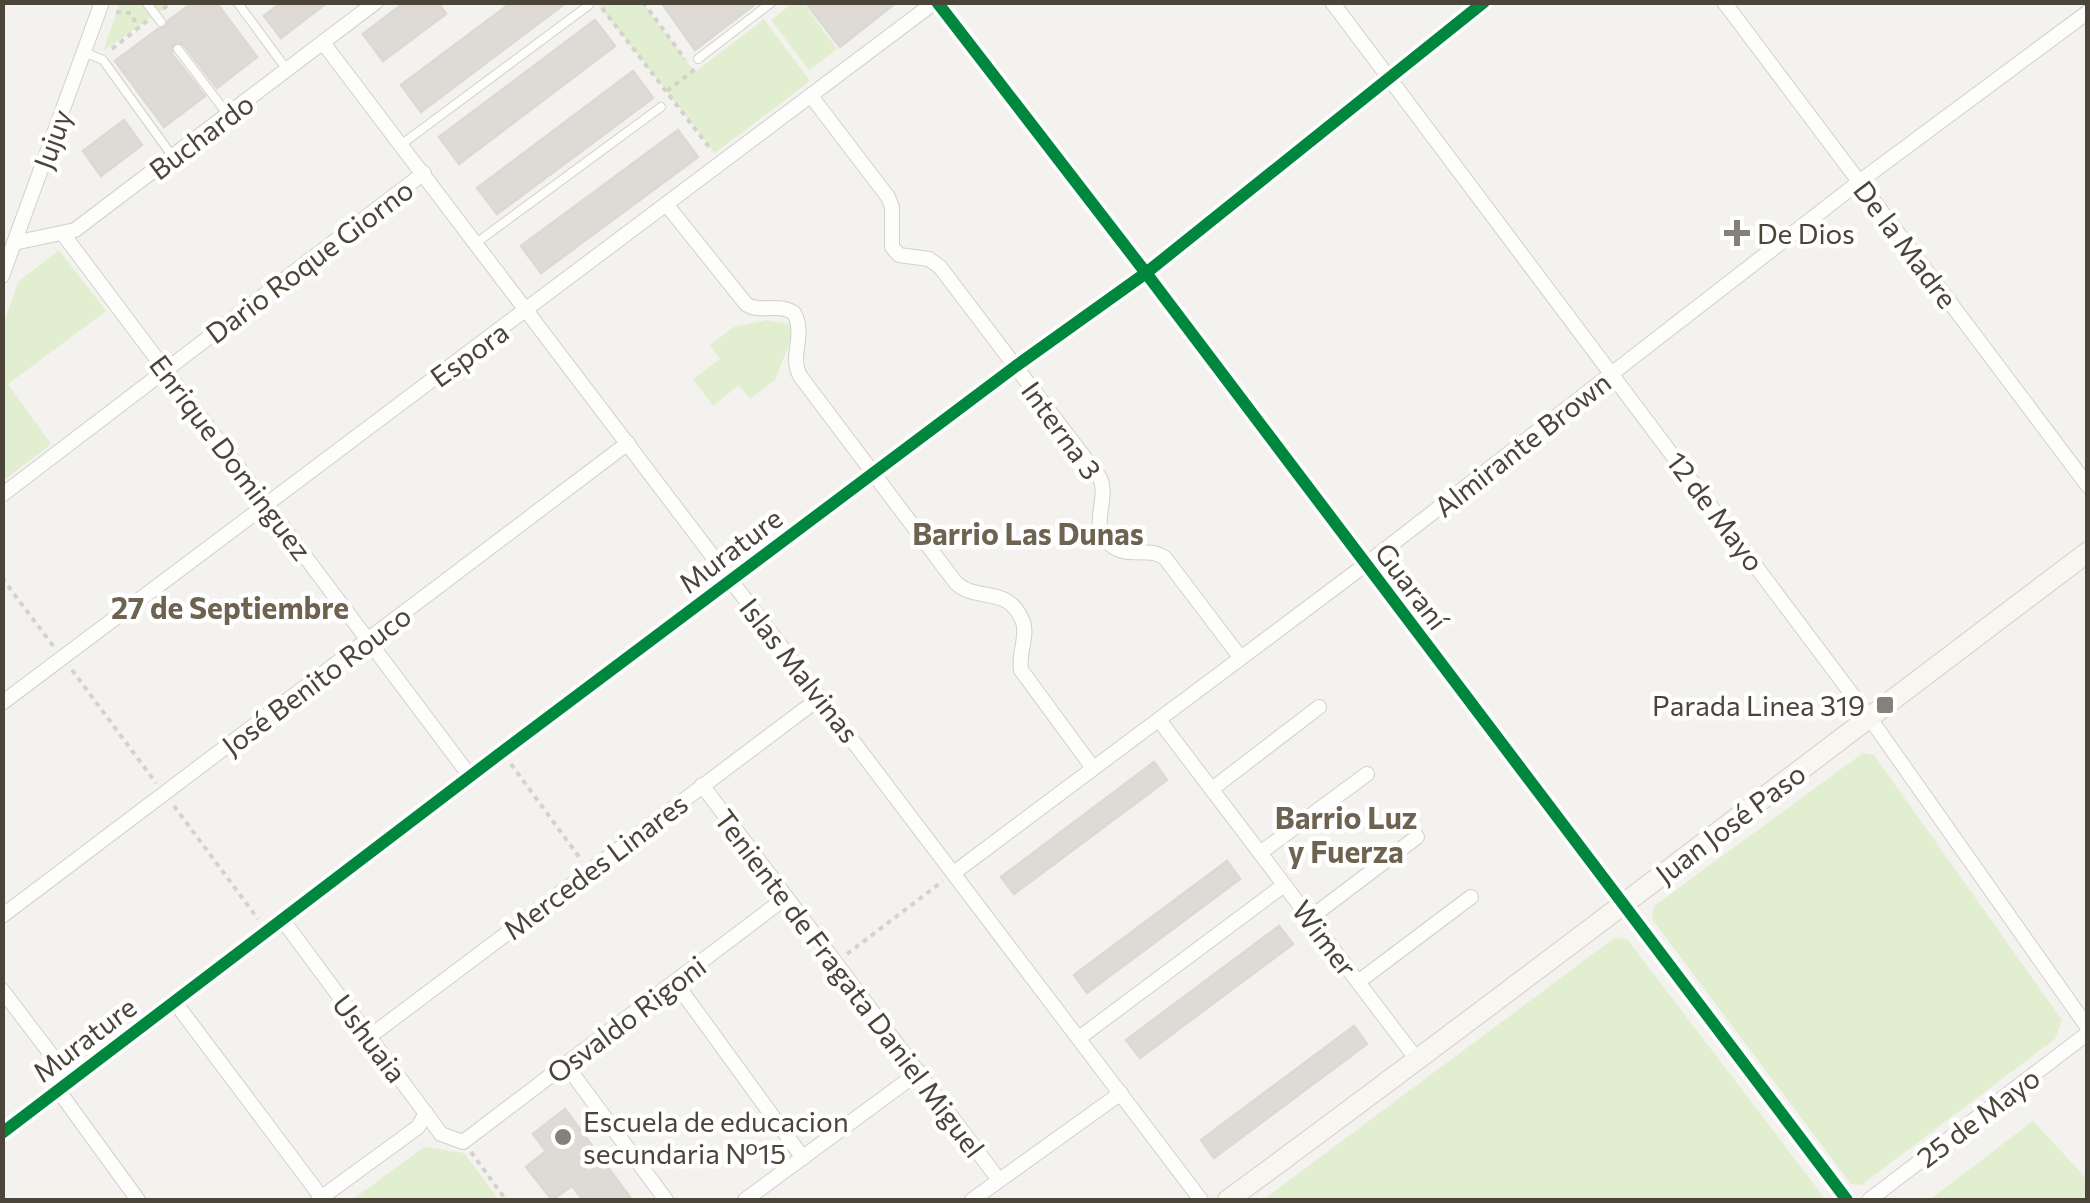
<svg xmlns="http://www.w3.org/2000/svg" width="2090" height="1203" font-family="Commissioner,sans-serif">
<style>
.green{fill:#e1eecf}
.building{fill:#dedbd6;stroke:#dcd9d4;stroke-width:2.5}
.lines{fill:none;stroke-linecap:round;stroke-linejoin:round}
.lane-casing{stroke:#d2d0cb;stroke-width:10}
.street-casing{stroke:#d2d0cb;stroke-width:16}
.secondary-casing{stroke:#d3cfc5;stroke-width:22}
.path{stroke:#d3d2cc;stroke-width:4;stroke-dasharray:5 5;stroke-linecap:butt}
.lane{stroke:#fdfdfc;stroke-width:8}
.street{stroke:#fdfdfc;stroke-width:14}
.secondary{stroke:#f7f6f1;stroke-width:20}
.cycleway-casing{stroke:#fff;stroke-width:19}
.cycleway{stroke:#00873e;stroke-width:12}
.poi-dot{fill:#868178;stroke:#fff;stroke-width:4}
.labels{text-anchor:middle;dominant-baseline:central;stroke-width:9;stroke-linejoin:round;paint-order:stroke}
.street-label{font-size:28px;fill:#4b4439;stroke:#fff}
.poi-label{font-size:28px;fill:#4b4439;stroke:#fff;text-anchor:start}
.neighbourhood-label{font-size:30px;font-weight:bold;fill:#6e6250;stroke:#fff}
</style>
<rect width="100%" height="100%" fill="#f4f2ee"/>
<g class="green">
<path d="M120 3H172L103 51Z"/>
<path d="M597 3H643L695 72 764 19 810 81 715 153Z"/>
<path d="M793 3H803L837 49 809 70 771 20Z"/>
<path d="M59 250 106 311 8 384 51 444 3 481V325L18 282Z"/>
<path d="M766 320 789 324 793 334 775 380 750 399 739 385 713 406 693 379 720 359 710 345 734 327Z"/>
<path d="M1863 753 1874 755 2062 1020 2055 1039 1861 1185 1851 1184 1652 919 1654 906Z"/>
<path d="M1614 938 1627 939 1823 1196 1822 1200H1263Z"/>
<path d="M2033 1121 2087 1179V1200H1929Z"/>
<path d="M424 1147 464 1153 499 1200H352Z"/>
</g>
<g class="building">
<path d="M193 2H216L257 57 217 88 183 44H173L172 54 205 96 164 127 115 61 158 29 166 27 168 21Z"/>
<path d="M282 2H328L281 38 264 16Z"/>
<path d="M405 2H438L446 14 383 61 363 34Z"/>
<path d="M512 2H567L421 112 401 85Z"/>
<path d="M661 2H758L695 50Z"/>
<path d="M805 2H897L840 47Z"/>
<path d="M595 20 615 46 459 164 439 137Z"/>
<path d="M633 71 653 98 497 214 477 188Z"/>
<path d="M124 120 142 145 101 176 83 151Z"/>
<path d="M678 130 698 157 541 273 521 246Z"/>
<path d="M1154 762 1167 780 1014 894 1001 877Z"/>
<path d="M1227 861 1240 879 1087 993 1074 975Z"/>
<path d="M1279 926 1293 944 1140 1058 1126 1040Z"/>
<path d="M1354 1026 1367 1044 1214 1158 1201 1140Z"/>
<path d="M565 1109 632 1200H583L572 1186 552 1200 526 1167 546 1151 533 1134Z"/>
</g>
<g class="lines">
<g class="lane-casing">
<g id="lane">
<path d="M146 2 161 22"/>
<path d="M237 2 288 71"/>
<path d="M178 49 228 115"/>
<path d="M84 52 103 60 173 157"/>
<path d="M698 59 772 2"/>
<path d="M402 144 589 5"/>
<path d="M476 243 661 107"/>
</g>
</g>
<g class="street-casing">
<g id="street">
<path d="M937 2 1146 273 1847 1200"/>
<path d="M1332 2 1869 717 2088 1028"/>
<path d="M1724 2 2088 486"/>
<path d="M324 44 1201 1200"/>
<path d="M811 96 888 197 892 207V247L899 255 929 259 940 267 1100 478C1110 501 1087 525 1111 545 1127 559 1148 546 1165 558L1240 657"/>
<path d="M666 204 746 304C761 314 778 302 794 313 806 335 789 355 800 376L956 583C978 603 1008 584 1023 622 1028 636 1018 654 1021 670L1093 768"/>
<path d="M63 234 470 776"/>
<path d="M14 243 75 230 376 2"/>
<path d="M2 276 102 2"/>
<path d="M2 495 424 173"/>
<path d="M2 703 935 2"/>
<path d="M1159 720 1418 1061"/>
<path d="M702 785 999 1180"/>
<path d="M1212 789 1319 707"/>
<path d="M1260 853 1367 774"/>
<path d="M955 872 1365 565 1859 182 2088 12"/>
<path d="M2 916 628 443"/>
<path d="M1310 918 1417 837"/>
<path d="M282 919 441 1134 463 1142 785 898"/>
<path d="M675 982 803 1158"/>
<path d="M1358 982 1471 897"/>
<path d="M2 990 53 1057 58 1090 138 1200"/>
<path d="M174 1001 322 1198"/>
<path d="M369 1037 821 697"/>
<path d="M1079 1038 1284 885"/>
<path d="M566 1065 666 1200"/>
<path d="M2 1133 502 752 1016 366 1146 273 1484 2"/>
<path d="M318 1200 418 1127 426 1113"/>
<path d="M745 1200 919 1072"/>
<path d="M972 1200 1121 1093"/>
<path d="M1869 1200 2088 1033"/>
</g>
</g>
<g class="secondary-casing">
<path id="secondary" d="M1228 1200C1517 988 1801 768 2088 552"/>
</g>
<g class="path">
<path d="M643 2 685 59"/>
<path d="M602 8 712 151"/>
<path d="M163 9 172 2"/>
<path d="M116 12 131 13 138 28"/>
<path d="M112 49 147 21"/>
<path d="M667 91 695 69"/>
<path d="M2 578 54 647"/>
<path d="M72 670 156 783"/>
<path d="M511 764 582 861"/>
<path d="M174 806 258 919"/>
<path d="M847 954 943 881"/>
<path d="M471 1152 506 1200"/>
</g>
<use href="#lane" class="lane"/>
<use href="#street" class="street"/>
<use href="#secondary" class="secondary"/>
<g class="cycleway-casing">
<g id="cycleway">
<path d="M937 2 1146 273 1847 1200"/>
<path d="M2 1133 502 752 1016 366 1146 273 1484 2"/>
</g>
</g>
<use href="#cycleway" class="cycleway"/>
</g>
<g class="poi-dot">
<path d="M1732 218h10v10h10v10h-10v10h-10v-10h-10v-10h10z"/>
<rect x="1875" y="695" width="20" height="20" rx="5"/>
<circle cx="563" cy="1137" r="10"/>
</g>
<g class="labels">
<g class="street-label">
<text transform="translate(201 136) rotate(-37)">Buchardo</text>
<text transform="translate(52 139) rotate(-70)">Jujuy</text>
<text transform="translate(1906 244) rotate(53)">De la Madre</text>
<text transform="translate(309 261) rotate(-37)">Dario Roque Giorno</text>
<text transform="translate(469 354) rotate(-36)">Espora</text>
<text transform="translate(1062 430) rotate(54)">Interna 3</text>
<text transform="translate(1522 444) rotate(-38)">Almirante Brown</text>
<text transform="translate(231 457) rotate(53)">Enrique Dominguez</text>
<text transform="translate(1716 511) rotate(53)">12 de Mayo</text>
<text transform="translate(730 550) rotate(-37)">Murature</text>
<text transform="translate(1412 586) rotate(53)">Guaraní</text>
<text transform="translate(800 670) rotate(52)">Islas Malvinas</text>
<text transform="translate(316 680) rotate(-37)">José Benito Rouco</text>
<text transform="translate(1730 823) rotate(-37)">Juan José Paso</text>
<text transform="translate(595 866) rotate(-37)">Mercedes Linares</text>
<text transform="translate(1325 938) rotate(53)">Wimer</text>
<text transform="translate(850 983) rotate(53)">Teniente de Fragata Daniel Miguel</text>
<text transform="translate(626 1019) rotate(-37)">Osvaldo Rigoni</text>
<text transform="translate(370 1038) rotate(53)">Ushuaia</text>
<text transform="translate(84 1039) rotate(-37)">Murature</text>
<text transform="translate(1978 1117) rotate(-37)">25 de Mayo</text>
</g>
<g class="poi-label">
<text x="1757" y="233">De Dios</text>
<text x="1865" y="705" text-anchor="end">Parada Linea 319</text>
<text x="583" y="1121">Escuela de educacion<tspan x="583" dy="32">secundaria Nº15</tspan></text>
</g>
<g class="neighbourhood-label">
<text x="1028" y="532">Barrio Las Dunas</text>
<text x="230" y="606">27 de Septiembre</text>
<text x="1346" y="816">Barrio Luz<tspan x="1346" dy="34">y Fuerza</tspan></text>
</g>
</g>
<rect width="2090" height="1203" fill="none" stroke="#4b4439" stroke-width="10"/>
</svg>
